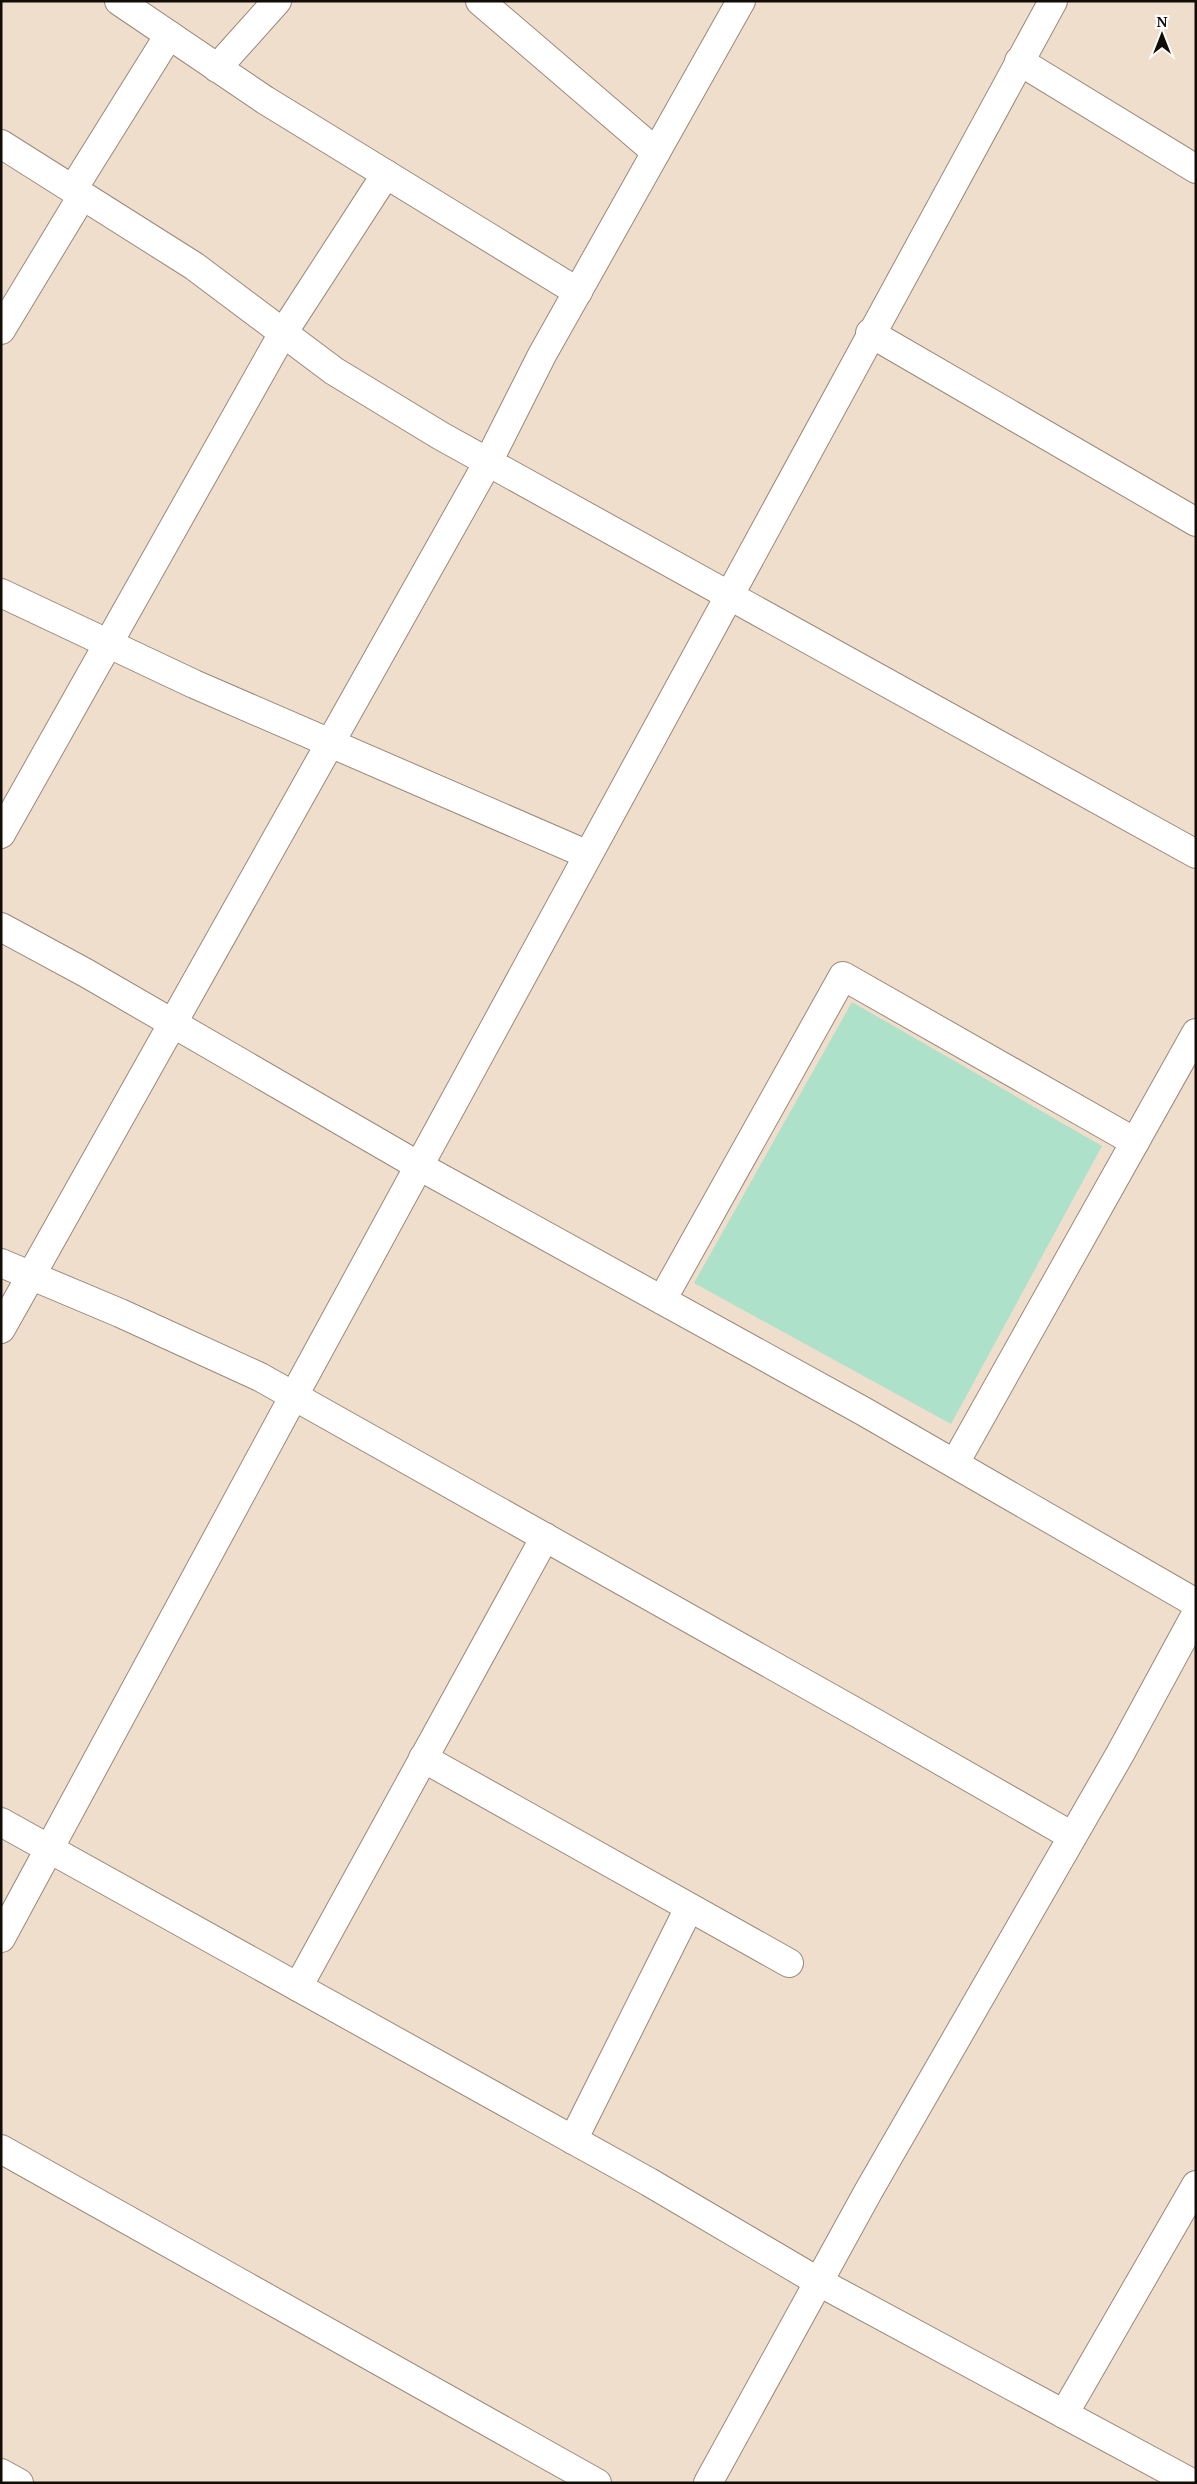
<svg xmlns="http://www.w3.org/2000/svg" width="1197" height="2484" font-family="'Noto Serif',serif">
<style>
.green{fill:#aee1c9}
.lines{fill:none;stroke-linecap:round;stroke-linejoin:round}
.minor-casing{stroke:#998979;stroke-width:30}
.tertiary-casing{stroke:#998979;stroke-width:30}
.minor{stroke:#fff;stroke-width:28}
.tertiary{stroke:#fff;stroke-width:28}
</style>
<rect width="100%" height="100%" fill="#f0decd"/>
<path class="green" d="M852 1002 1102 1146 951 1424 694 1283Z"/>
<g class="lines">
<g class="minor-casing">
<g id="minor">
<path d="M119 1 265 100 578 292"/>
<path d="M480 1 656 152"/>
<path d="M1019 61 1196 169"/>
<path d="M217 68 277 1"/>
<path d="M1 144 194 266 334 371 441 436 1196 854"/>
<path d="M73 189 169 35"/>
<path d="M1 330 82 196"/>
<path d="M870 333 1196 522"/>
<path d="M1 593 194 684 586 854"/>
<path d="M1 834 283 333 386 174"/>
<path d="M1 927 86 973 419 1166 863 1411 1196 1603"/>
<path d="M1 1263 120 1313 260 1377 868 1719 1072 1836"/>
<path d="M662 1300 843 976 1135 1142"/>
<path d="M1 1329 488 462 542 355 741 1"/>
<path d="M955 1463 1196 1033"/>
<path d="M423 1758 789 1963"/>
<path d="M1 1822 649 2182 819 2282 1192 2483"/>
<path d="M298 1987 545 1537"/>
<path d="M573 2140 689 1908"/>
<path d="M1 2149 597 2483"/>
<path d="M1064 2414 1196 2185"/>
<path d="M1 2473 19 2483"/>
</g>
</g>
<g class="tertiary-casing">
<g id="tertiary">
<path d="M1 1938C351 1292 697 644 1053 1"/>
<path d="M708 2483 868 2192 1120 1754 1196 1614"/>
</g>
</g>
<use href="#minor" class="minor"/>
<use href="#tertiary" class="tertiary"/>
</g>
<rect width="1197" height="2484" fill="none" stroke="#120c07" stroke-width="5"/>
<g transform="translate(1162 35)" stroke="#ffffff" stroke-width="4" paint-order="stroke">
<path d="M0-4L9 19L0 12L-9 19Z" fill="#120c07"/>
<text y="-8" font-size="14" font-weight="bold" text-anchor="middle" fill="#120c07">N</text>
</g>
</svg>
